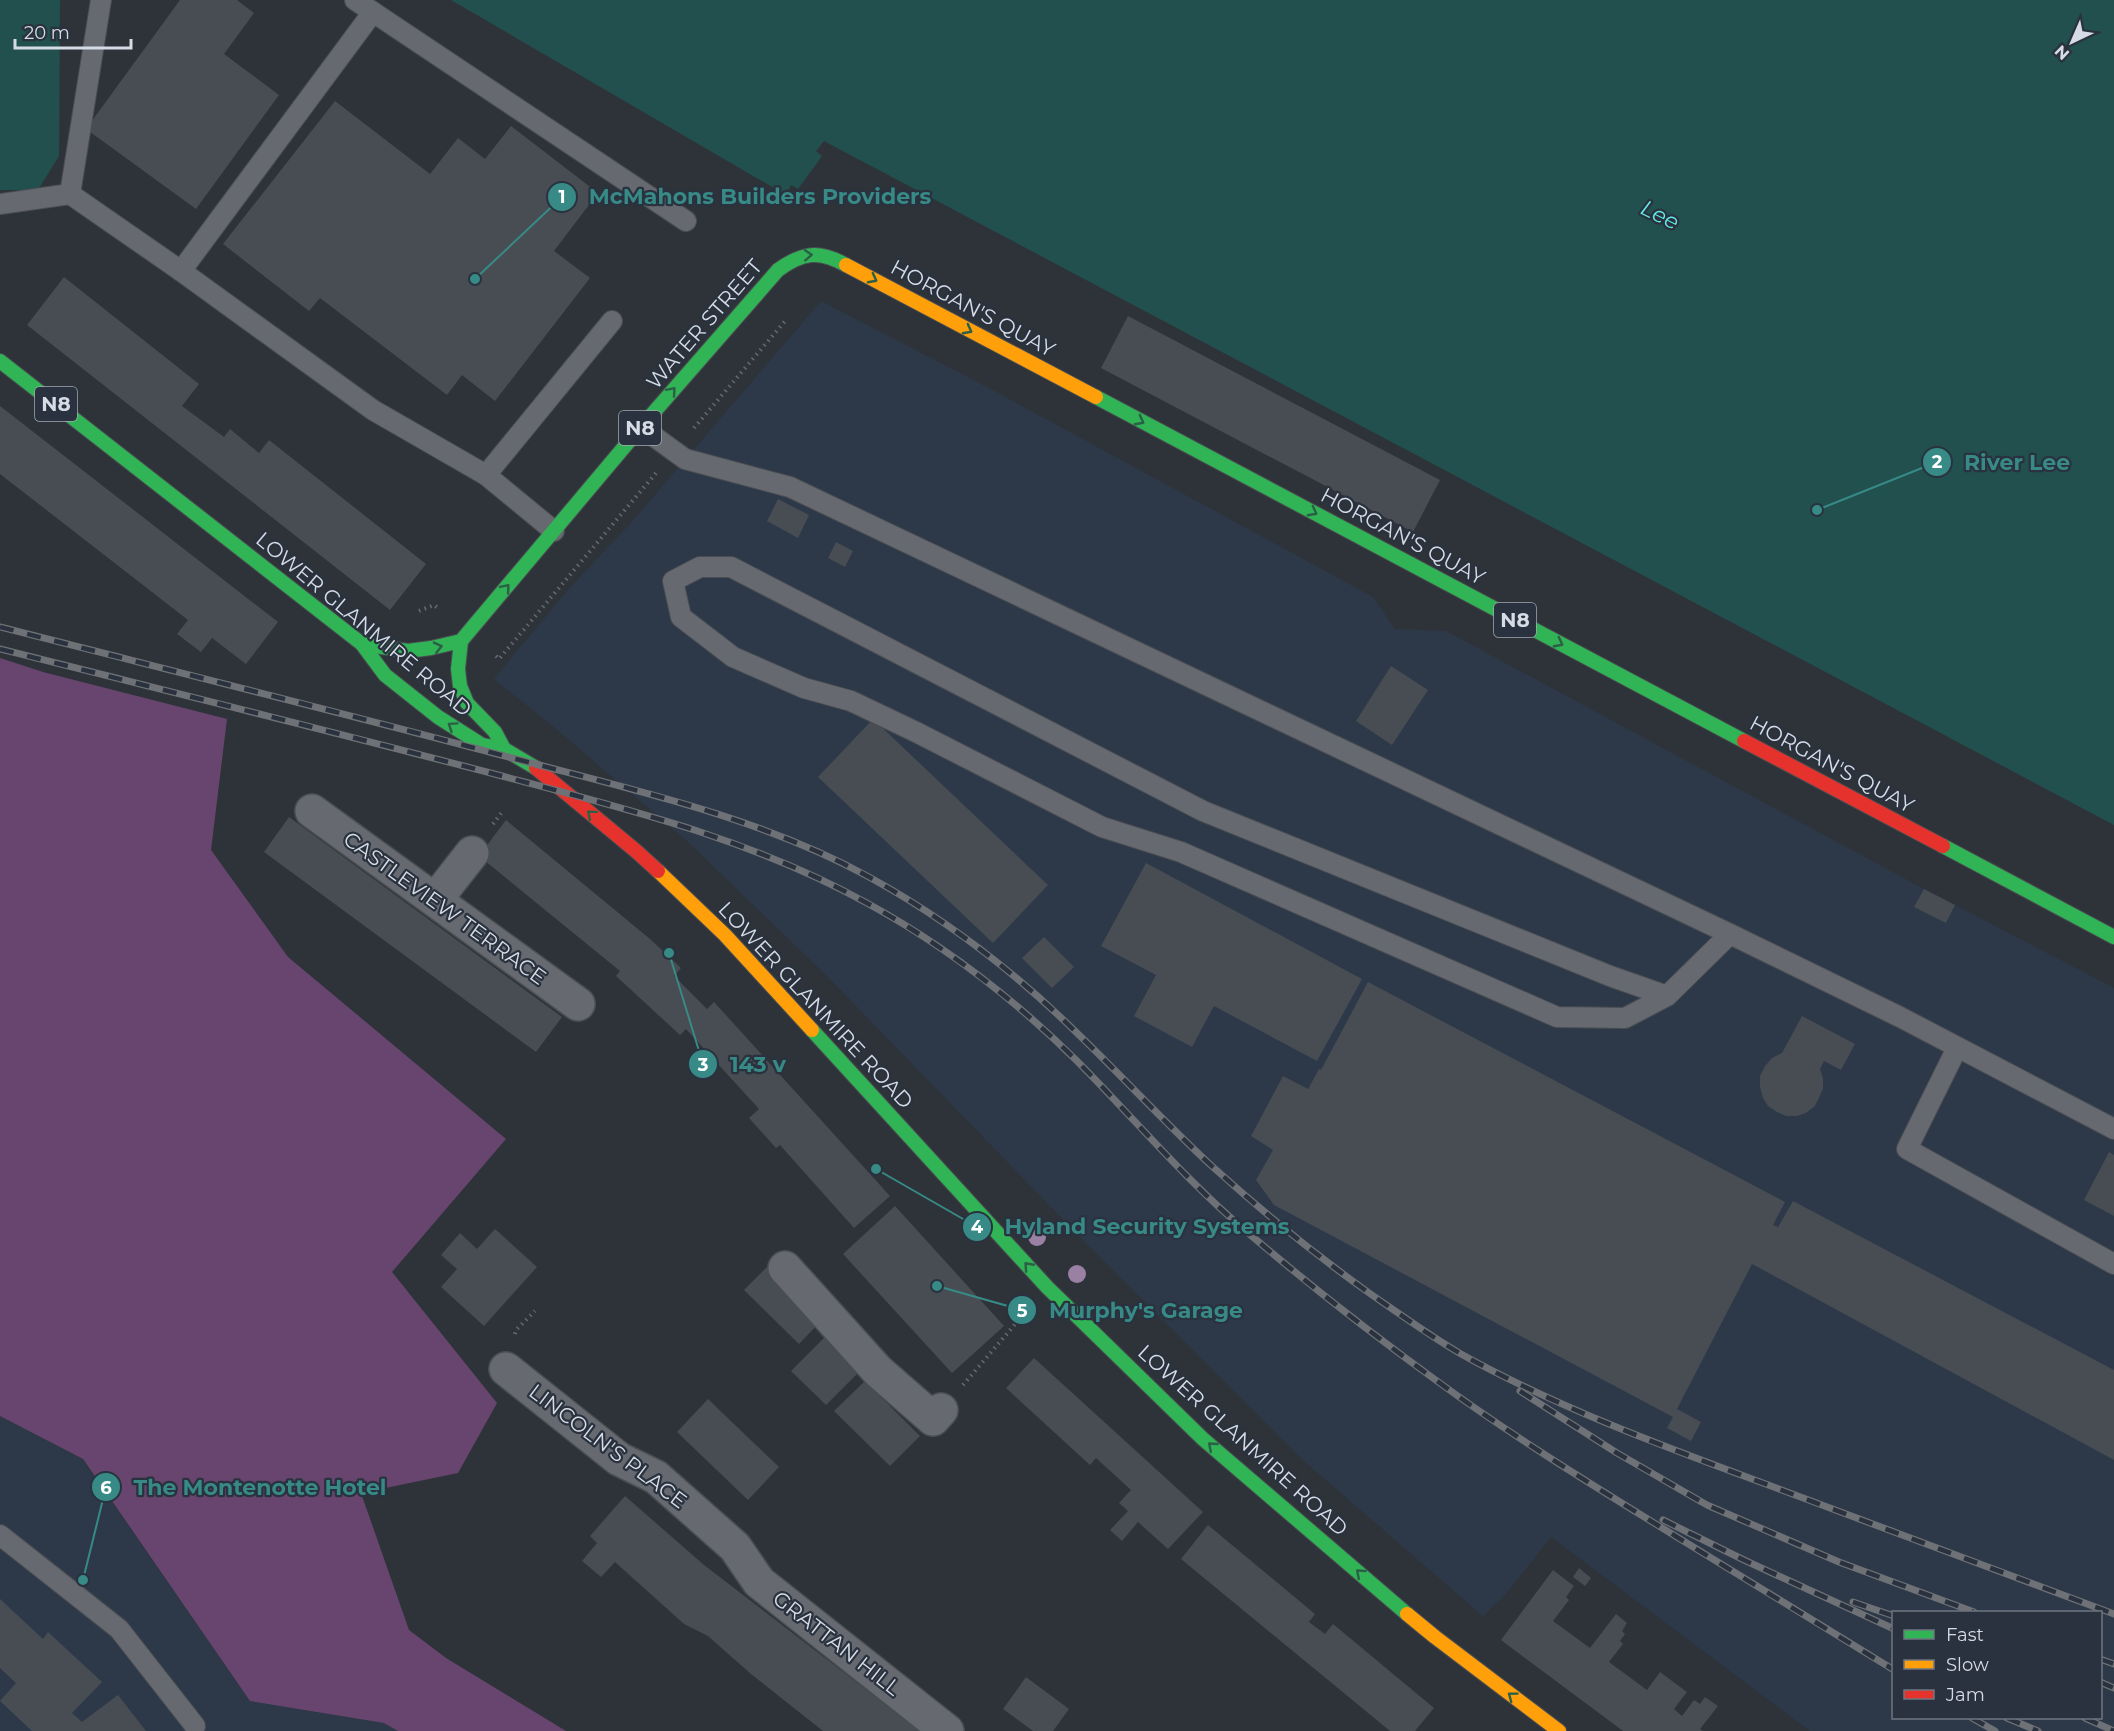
<svg xmlns="http://www.w3.org/2000/svg" width="2114" height="1731" font-family="Montserrat,sans-serif">
<style>
.built{fill:#2d3949;fill-rule:evenodd}
.forest{fill:#68456f}
.water{fill:#22504f}
.building{fill:#474d52}
.lines{fill:none;stroke-linecap:round;stroke-linejoin:round}
.lane-casing{stroke:#4a4e53;stroke-width:22}
.street-casing{stroke:#4a4e53;stroke-width:36}
.fast-casing{stroke:#4a4e53;stroke-width:16}
.slow-casing{stroke:#4a4e53;stroke-width:16}
.jam-casing{stroke:#4a4e53;stroke-width:16}
.path{stroke:#656a6f;stroke-width:4;stroke-dasharray:1.5 4.5;stroke-linecap:butt}
.lane{stroke:#666a70;stroke-width:20}
.street{stroke:#666a70;stroke-width:33}
.fast{stroke:#30b455;stroke-width:14}
.slow{stroke:#ff9f0a;stroke-width:14}
.jam{stroke:#e5322d;stroke-width:14}
.rail-casing{stroke:#6e7175;stroke-width:7}
.rail{stroke:#29323e;stroke-width:4.5;stroke-dasharray:14;stroke-linecap:butt}
.tree{fill:#9a80a3}
.oneway{stroke:#2b6046}
.labels{text-anchor:middle;dominant-baseline:central;stroke-width:4.5;stroke-linejoin:round;paint-order:stroke}
.shield{fill:#29323e;stroke:#a2a9b3;stroke-width:1.5}
.shield-label{font-size:20px;font-weight:bold;fill:#d6dce5}
.street-label{font-size:21px;fill:#d6dce5;stroke:#29323e}
.water-label{font-size:22px;font-style:italic;fill:#5feae4;stroke:#29323e}
.leader{fill:none;stroke:#378a86;stroke-width:2}
.callout-dot{fill:#378a86;stroke:#29323e;stroke-width:2}
.mark-label{font-size:18px;text-anchor:middle;font-weight:bold;fill:#fff}
.callout-label{font-size:22px;text-anchor:middle;font-weight:bold;fill:#378a86;stroke:#29323e;stroke-width:4.5;stroke-linejoin:round;paint-order:stroke}
</style>
<rect width="100%" height="100%" fill="#2e3339"/>
<g class="built">
<path d="M821 301 987 387 1373 597 1395 629 1446 631 1924 889 2114 988V1731H1810L1551 1537 1505 1595 1483 1616 1305 1462 1083 1240 827 976 687 841 561 733 494 679 567 591 629 525ZM1894 1612H2100V1718H1894Z"/>
<path d="M0 1416 82 1459 250 1701 384 1723 398 1731H0Z"/>
</g>
<path class="forest" d="M0 658 43 672 227 719 211 850 288 957 506 1139 392 1272 497 1403 458 1473 361 1493 409 1630 446 1658 566 1731H398L384 1723 250 1701 83 1459 0 1416Z"/>
<g class="water">
<path d="M0 0H60L59 156 38 190H0Z"/>
<path d="M451 0H2114V825L824 141 816 151 822 156 798 189 791 185 786 195Z"/>
</g>
<g class="building">
<path d="M180 0H237L254 13 224 54 279 95 196 209 86 129Z"/>
<path d="M335 101 430 174 458 138 485 159 511 126 598 193 554 251 590 278 495 401 462 375 447 395 320 298 309 311 223 244Z"/>
<path d="M64 277 199 384 182 406 224 437 230 429 259 453 269 440 426 564 390 610 27 325Z"/>
<path d="M1128 316 1440 480 1413 532 1101 368Z"/>
<path d="M0 406 278 622 246 664 212 638 201 652 177 634 188 620 0 474Z"/>
<path d="M778 499 809 515 798 538 767 521Z"/>
<path d="M836 542 853 551 845 567 828 558Z"/>
<path d="M1391 666 1428 690 1392 745 1356 721Z"/>
<path d="M873 719 1048 885 993 943 818 777Z"/>
<path d="M289 817 562 1017 536 1052 264 852Z"/>
<path d="M506 820 650 939 681 968 674 976 707 1009 714 1002 890 1196 854 1228 780 1145 776 1148 749 1118 759 1109 686 1029 680 1035 616 976 620 971 479 856Z"/>
<path d="M1146 863 1362 979 1317 1061 1214 1006 1192 1047 1134 1016 1156 975 1101 946Z"/>
<path d="M1924 889 1955 905 1946 923 1914 907Z"/>
<path d="M1044 937 1074 967 1052 988 1022 958Z"/>
<path d="M1368 982 1785 1202 1773 1225 1778 1227 1793 1201 2114 1370V1460L1752 1264 1677 1409 1701 1422 1691 1441 1667 1428 1673 1417 1274 1205 1256 1180 1273 1150 1251 1136 1283 1076 1308 1089 1319 1069 1321 1070Z"/>
<path d="M1802 1016 1855 1044 1841 1070 1824 1061 1820 1069 1823 1078V1089L1815 1106 1806 1113 1797 1116H1786L1777 1112 1768 1106 1763 1098 1760 1087V1076L1765 1066 1772 1058 1782 1053Z"/>
<path d="M2109 1152 2114 1155V1216L2084 1200Z"/>
<path d="M895 1206 1004 1326 952 1373 843 1254Z"/>
<path d="M495 1229 537 1267 484 1326 441 1287 457 1269 441 1255 460 1233 477 1249Z"/>
<path d="M768 1266 822 1320 799 1344 744 1290Z"/>
<path d="M828 1334 863 1368 826 1405 791 1371Z"/>
<path d="M1034 1358 1203 1512 1168 1549 1138 1522 1122 1541 1110 1530 1128 1511 1119 1503 1131 1490 1096 1458 1090 1465 1006 1388Z"/>
<path d="M865 1381 920 1436 890 1466 834 1411Z"/>
<path d="M708 1399 779 1467 748 1500 677 1432Z"/>
<path d="M625 1496 704 1565 920 1731H823L751 1674 708 1636 684 1624 615 1562 601 1577 582 1561 597 1543 590 1536Z"/>
<path d="M1208 1525 1315 1614 1309 1622 1325 1634 1333 1624 1434 1708 1415 1731H1390L1181 1559Z"/>
<path d="M1579 1568 1591 1578 1585 1586 1573 1577Z"/>
<path d="M1553 1570 1574 1586 1566 1597 1569 1600 1553 1621 1590 1648 1616 1614 1627 1623 1622 1631 1625 1634 1620 1641 1623 1644 1609 1662 1647 1690 1660 1672 1687 1692 1674 1709 1682 1716 1694 1700 1700 1704 1705 1697 1718 1706 1700 1729 1703 1731H1623L1501 1640Z"/>
<path d="M0 1599 43 1639 48 1632 102 1682 72 1713 82 1722 118 1695 146 1731H32L0 1701 16 1683 0 1668Z"/>
<path d="M1026 1677 1069 1709 1053 1731H1033L1003 1709Z"/>
</g>
<g class="lines">
<g class="lane-casing">
<g id="lane">
<path d="M355 0 686 221"/>
<path d="M70 194 101 0"/>
<path d="M0 204 70 194 181 271 373 410 486 475"/>
<path d="M181 271 373 12"/>
<path d="M641 427 685 459 790 487 1730 934 1900 1017 2114 1129"/>
<path d="M554 531 486 475 612 321"/>
<path d="M1667 996 1625 1018 1557 1017 1181 852 1102 827 916 732 851 701 804 688 733 657 681 617 673 581 700 567H731L1203 811 1610 976 1667 996 1730 934"/>
<path d="M1957 1048 1907 1149 2114 1264"/>
<path d="M0 1535 119 1629 195 1726"/>
</g>
</g>
<g class="street-casing">
<g id="street">
<path d="M312 811 578 1004"/>
<path d="M436 899 472 853"/>
<path d="M785 1268 878 1371 933 1419 941 1410"/>
<path d="M506 1369 619 1459 656 1477 735 1547 759 1582 947 1731"/>
</g>
</g>
<g class="fast-casing">
<g id="fast">
<path d="M0 361 362 644 385 675 438 717 482 745 504 749 536 768"/>
<path d="M1096 397 1744 741"/>
<path d="M461 641 458 669 460 686 467 703 495 732 504 749"/>
<path d="M362 644 408 651 431 648 461 641 641 427 778 270C803 252 819 250 846 265"/>
<path d="M1943 846 2114 937"/>
<path d="M812 1030 1047 1287 1203 1439 1407 1614"/>
</g>
</g>
<g class="slow-casing">
<g id="slow">
<path d="M846 265 1096 397"/>
<path d="M658 871 725 935 812 1030"/>
<path d="M1407 1614 1435 1637 1559 1731"/>
</g>
</g>
<g class="jam-casing">
<g id="jam">
<path d="M1744 741 1943 846"/>
<path d="M536 768 636 851 658 871"/>
</g>
</g>
<g class="path">
<path d="M694 428 786 320"/>
<path d="M419 611 434 605 439 609"/>
<path d="M496 656 499 659 656 473"/>
<path d="M493 824 502 812"/>
<path d="M515 1334 516 1330 535 1311"/>
<path d="M963 1385 1023 1315"/>
</g>
<use href="#lane" class="lane"/>
<use href="#street" class="street"/>
<use href="#fast" class="fast"/>
<use href="#slow" class="slow"/>
<use href="#jam" class="jam"/>
<g class="rail-casing">
<g id="rail">
<path d="M0 627C173 671 347 714 520 760 638 791 761 818 869 877 946 919 1016 973 1078 1034 1124 1078 1167 1125 1214 1168 1264 1213 1317 1256 1372 1295 1401 1315 1430 1336 1461 1354 1562 1410 1671 1449 1779 1489 1891 1531 2002 1572 2114 1614"/>
<path d="M0 649C167 691 335 732 502 776 626 809 751 839 865 902 941 943 1014 999 1076 1060 1133 1117 1185 1180 1247 1232 1308 1284 1372 1334 1437 1381 1508 1433 1584 1480 1659 1526 1737 1574 1815 1622 1894 1670"/>
<path d="M1520 1391 1617 1453 1707 1505 1839 1562 1974 1612"/>
<path d="M1663 1520 1744 1560 1894 1629"/>
<path d="M1853 1602 1894 1616"/>
<path d="M2100 1659 2114 1664"/>
<path d="M2100 1682 2114 1688"/>
<path d="M1972 1718 1995 1731"/>
<path d="M2007 1718 2038 1731"/>
<path d="M2085 1718 2114 1731"/>
</g>
</g>
<use href="#rail" class="rail"/>
</g>
<g class="tree">
<circle cx="1037" cy="1237" r="9"/>
<circle cx="1077" cy="1274" r="9"/>
</g>
<defs><path id="oneway-chevron" d="M-2-3.5L2.5 0L-2 3.5" fill="none" stroke-width="1.6" stroke-linecap="round" stroke-linejoin="round" transform="scale(1.5)"/></defs>
<g class="oneway">
<use href="#oneway-chevron" transform="translate(808 255) rotate(-3)"/>
<use href="#oneway-chevron" transform="translate(873 279) rotate(28)"/>
<use href="#oneway-chevron" transform="translate(968 330) rotate(28)"/>
<use href="#oneway-chevron" transform="translate(672 391) rotate(-49)"/>
<use href="#oneway-chevron" transform="translate(1140 421) rotate(28)"/>
<use href="#oneway-chevron" transform="translate(1313 512) rotate(28)"/>
<use href="#oneway-chevron" transform="translate(506 588) rotate(-50)"/>
<use href="#oneway-chevron" transform="translate(1559 643) rotate(28)"/>
<use href="#oneway-chevron" transform="translate(438 647) rotate(-13)"/>
<use href="#oneway-chevron" transform="translate(452 726) rotate(-146)"/>
<use href="#oneway-chevron" transform="translate(591 814) rotate(-140)"/>
<use href="#oneway-chevron" transform="translate(1028 1266) rotate(-132)"/>
<use href="#oneway-chevron" transform="translate(1212 1446) rotate(-139)"/>
<use href="#oneway-chevron" transform="translate(1360 1573) rotate(-139)"/>
<use href="#oneway-chevron" transform="translate(1512 1696) rotate(-143)"/>
</g>
<g class="labels">
<g class="shield">
<rect x="35" y="387" width="42" height="34" rx="4.5"/>
<rect x="619" y="411" width="42" height="34" rx="4.5"/>
<rect x="1494" y="603" width="42" height="34" rx="4.5"/>
</g>
<g class="shield-label">
<text x="56" y="404">N8</text>
<text x="640" y="428">N8</text>
<text x="1515" y="620">N8</text>
</g>
<g class="street-label">
<text transform="translate(973 308) rotate(28)">HORGAN'S QUAY</text>
<text transform="translate(704 324) rotate(-49)">WATER STREET</text>
<text transform="translate(1403 536) rotate(28)">HORGAN'S QUAY</text>
<text transform="translate(364 624) rotate(40)">LOWER GLANMIRE ROAD</text>
<text transform="translate(1832 764) rotate(28)">HORGAN'S QUAY</text>
<text transform="translate(445 908) rotate(36)">CASTLEVIEW TERRACE</text>
<text transform="translate(816 1005) rotate(47)">LOWER GLANMIRE ROAD</text>
<text transform="translate(1243 1440) rotate(42)">LOWER GLANMIRE ROAD</text>
<text transform="translate(608 1446) rotate(37)">LINCOLN'S PLACE</text>
<text transform="translate(837 1643) rotate(38)">GRATTAN HILL</text>
</g>
<g class="water-label">
<text transform="translate(1660 215) rotate(26)">Lee</text>
</g>
</g>
<path class="leader" d="M475 279L562 197M1817 510L1937 462M669 953L703 1064M876 1169L977 1227M937 1286L1022 1310M83 1580L106 1487"/>
<g class="callout-dot">
<circle cx="475" cy="279" r="6"/>
<circle cx="1817" cy="510" r="6"/>
<circle cx="669" cy="953" r="6"/>
<circle cx="876" cy="1169" r="6"/>
<circle cx="937" cy="1286" r="6"/>
<circle cx="83" cy="1580" r="6"/>
<circle cx="562" cy="197" r="15"/>
<circle cx="1937" cy="462" r="15"/>
<circle cx="703" cy="1064" r="15"/>
<circle cx="977" cy="1227" r="15"/>
<circle cx="1022" cy="1310" r="15"/>
<circle cx="106" cy="1487" r="15"/>
</g>
<g class="mark-label">
<text x="562" y="203">1</text>
<text x="1937" y="468">2</text>
<text x="703" y="1071">3</text>
<text x="977" y="1233">4</text>
<text x="1022" y="1317">5</text>
<text x="106" y="1494">6</text>
</g>
<g class="callout-label">
<text x="760" y="204">McMahons Builders Providers</text>
<text x="2017" y="470">River Lee</text>
<text x="758" y="1072">143 v</text>
<text x="1147" y="1234">Hyland Security Systems</text>
<text x="1146" y="1318">Murphy's Garage</text>
<text x="260" y="1495">The Montenotte Hotel</text>
</g>
<rect x="1892" y="1611" width="210" height="108" fill="#29323e" stroke="#6e7681" stroke-width="1.5"/>
<rect x="1904" y="1630" width="30" height="9" fill="#30b455" stroke="#6e7681" stroke-width="1.5"/>
<text x="1946" y="1641" font-size="18" fill="#d6dce5">Fast</text>
<rect x="1904" y="1660" width="30" height="9" fill="#ff9f0a" stroke="#6e7681" stroke-width="1.5"/>
<text x="1946" y="1671" font-size="18" fill="#d6dce5">Slow</text>
<rect x="1904" y="1690" width="30" height="9" fill="#e5322d" stroke="#6e7681" stroke-width="1.5"/>
<text x="1946" y="1701" font-size="18" fill="#d6dce5">Jam</text>
<g transform="translate(2072 42) rotate(224)" stroke="#29323e" stroke-width="4.5" paint-order="stroke">
<path d="M0-4.5L10 22L0 15L-10 22Z" fill="#d6dce5"/>
<text y="-9" font-size="16" font-weight="bold" text-anchor="middle" fill="#d6dce5">N</text>
</g>
<path d="M15 39v9h116v-9" fill="none" stroke="#d6dce5" stroke-width="3"/>
<text x="24" y="39" font-size="18" fill="#d6dce5" stroke="#29323e" stroke-width="4.5" paint-order="stroke">20 m</text>
</svg>
